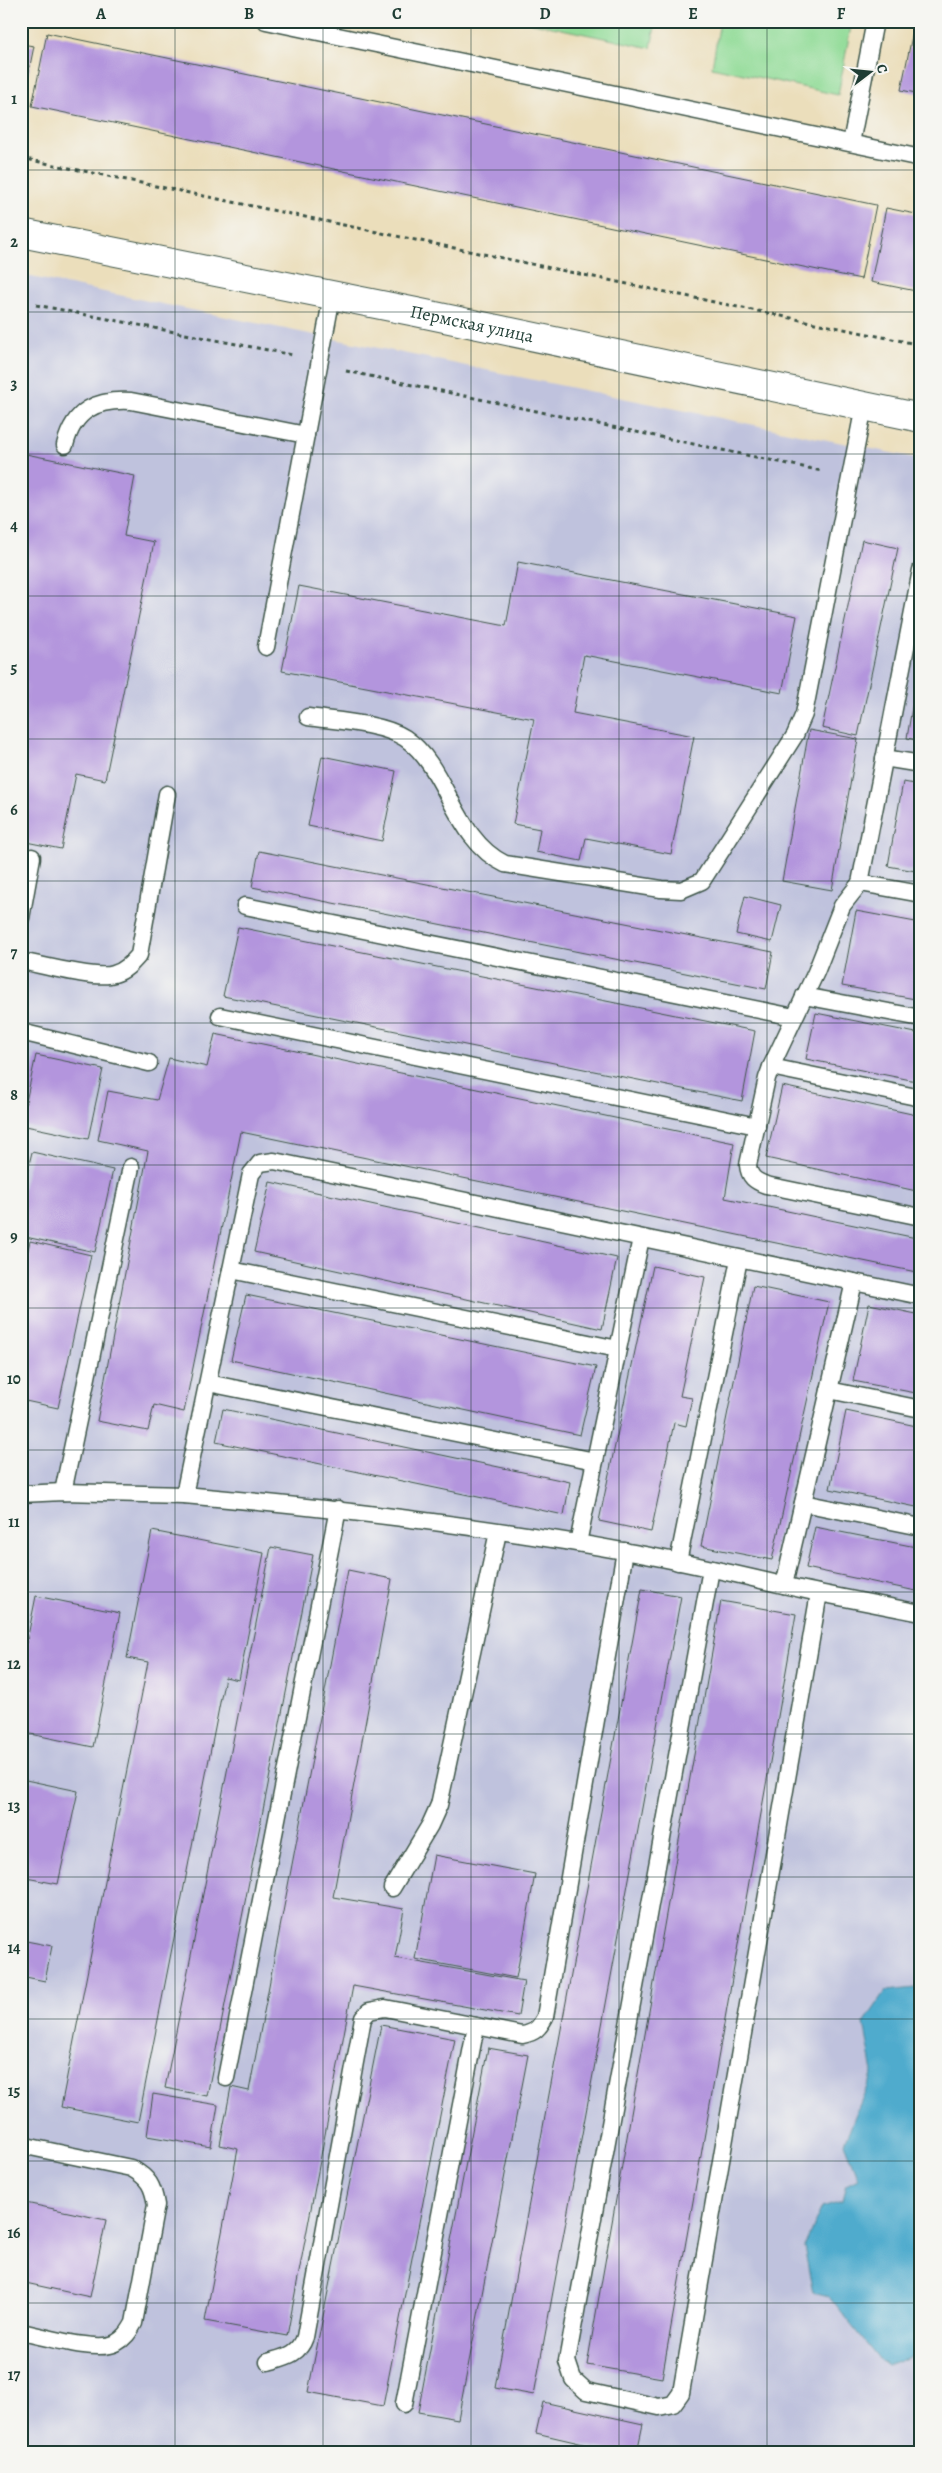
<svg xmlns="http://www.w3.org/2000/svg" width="942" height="2473" font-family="Alegreya,serif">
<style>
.industrial{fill:#bfc2dd}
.green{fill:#91db97;stroke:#588c66}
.water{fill:#50abcd;stroke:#387480}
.building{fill:#b395dd}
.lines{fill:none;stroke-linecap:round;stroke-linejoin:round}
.lane-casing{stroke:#3e5548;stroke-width:19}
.secondary-casing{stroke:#3e5548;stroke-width:30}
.path{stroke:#3e5548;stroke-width:3;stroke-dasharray:4 4;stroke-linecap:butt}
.lane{stroke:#fff;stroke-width:16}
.secondary{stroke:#fff;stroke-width:28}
.grid{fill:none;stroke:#1f3d34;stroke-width:1;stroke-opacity:0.55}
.labels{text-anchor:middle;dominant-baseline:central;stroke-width:4.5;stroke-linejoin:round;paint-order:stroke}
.street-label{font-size:18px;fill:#1f3d34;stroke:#f6f6f2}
.neatline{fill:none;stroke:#1f3d34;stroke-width:2}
.grid-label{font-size:16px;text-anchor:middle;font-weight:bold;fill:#1f3d34}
</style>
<rect width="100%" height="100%" fill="#f6f6f2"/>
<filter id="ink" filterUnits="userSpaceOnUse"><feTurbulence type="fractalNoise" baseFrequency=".02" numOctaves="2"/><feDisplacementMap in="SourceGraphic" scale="10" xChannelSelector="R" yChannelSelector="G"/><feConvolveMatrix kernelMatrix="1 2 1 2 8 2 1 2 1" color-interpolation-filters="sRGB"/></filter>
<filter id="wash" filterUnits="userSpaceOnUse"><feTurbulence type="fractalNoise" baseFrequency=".0096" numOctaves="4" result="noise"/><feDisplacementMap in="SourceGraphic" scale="20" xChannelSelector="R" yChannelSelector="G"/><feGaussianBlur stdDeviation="1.12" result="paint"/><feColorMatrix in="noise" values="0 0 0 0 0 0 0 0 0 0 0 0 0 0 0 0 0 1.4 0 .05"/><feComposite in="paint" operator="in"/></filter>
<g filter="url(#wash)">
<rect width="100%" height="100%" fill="#ebdebb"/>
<path class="industrial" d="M21 275 921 459V2452H21Z"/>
<g class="green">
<path d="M524 21H656L651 48Z"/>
<path d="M720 21H852L838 95 712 67Z"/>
</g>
<path class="water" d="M916 1988 921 1991V2352L888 2366 880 2360 829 2296 813 2292 804 2247 822 2207 842 2201 846 2185 858 2179 844 2143 873 2072 864 2023 886 1991Z"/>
<g id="blocks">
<g class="building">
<path d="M915 21H921V94L901 90Z"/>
<path d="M47 33 876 205 861 279 32 106Z"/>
<path d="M21 44 34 46 22 105H21Z"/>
<path d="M886 208 921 215V292L871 282Z"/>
<path d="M21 453 135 476 124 536 154 542 105 780 76 774 61 849 21 841Z"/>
<path d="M862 540 898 548 858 736 822 728Z"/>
<path d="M518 562 797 616 782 693 584 655 573 713 694 736 671 854 586 838 581 861 536 852 540 829 513 824 534 719 282 671 299 586 506 626Z"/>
<path d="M919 665H921V741L907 738Z"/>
<path d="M809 730 858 739 832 890 782 881Z"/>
<path d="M322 756 396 771 382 841 308 826Z"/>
<path d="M903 782 921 785V872L888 866Z"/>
<path d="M259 851 773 952 766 989 252 887Z"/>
<path d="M745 896 781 905 772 942 736 934Z"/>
<path d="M856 911 921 923V1000L842 986Z"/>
<path d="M238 927 755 1031 742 1101 223 996Z"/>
<path d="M816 1013 921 1034V1082L806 1059Z"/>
<path d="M215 1034 734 1143 725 1198 921 1239V1273L241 1132 184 1412 154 1405 148 1431 97 1421 148 1151 98 1140 108 1091 157 1100 169 1058 207 1067Z"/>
<path d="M36 1055 103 1069 88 1139 21 1125Z"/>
<path d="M782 1086 921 1116V1192L766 1158Z"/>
<path d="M32 1152 113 1170 95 1252 21 1236V1198Z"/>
<path d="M270 1182 617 1258 602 1329 254 1252Z"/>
<path d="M30 1241 91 1255 58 1408 21 1400V1280Z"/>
<path d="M653 1266 705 1277 680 1396 692 1398 686 1426 674 1423 651 1532 599 1521Z"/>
<path d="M753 1286 829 1302 772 1560 701 1546Z"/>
<path d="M246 1295 596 1367 580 1435 231 1360Z"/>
<path d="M869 1304 921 1315V1394L853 1381Z"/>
<path d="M223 1409 570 1482 564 1515 216 1442Z"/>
<path d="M846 1411 921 1427V1508L830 1489Z"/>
<path d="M815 1527 921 1548V1592L806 1568Z"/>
<path d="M152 1531 264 1553 239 1680 225 1677 138 2122 61 2107 148 1662 127 1658Z"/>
<path d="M271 1547 313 1555 207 2096 165 2088Z"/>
<path d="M348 1570 392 1579 333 1897 404 1909 395 1958 524 1981 518 2016 353 1986 287 2336 205 2321 238 2149 220 2145 231 2087 249 2091Z"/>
<path d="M642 1589 681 1596 534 2395 495 2388Z"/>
<path d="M36 1596 120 1613 93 1747 21 1732V1671Z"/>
<path d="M721 1601 796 1614 662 2378 587 2365Z"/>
<path d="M21 1779 78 1791 58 1884 21 1877Z"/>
<path d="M434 1855 535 1874 516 1978 415 1959Z"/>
<path d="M21 1940 52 1946 45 1981 21 1976Z"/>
<path d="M381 2025 455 2039 383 2406 308 2392Z"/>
<path d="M488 2048 528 2055 458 2419 418 2412Z"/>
<path d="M153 2094 218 2105 211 2147 147 2136Z"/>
<path d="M21 2202 106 2220 90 2297 21 2282Z"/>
<path d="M543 2402 643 2424 637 2452H618L536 2433Z"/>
</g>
</g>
</g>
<g filter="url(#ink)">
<use href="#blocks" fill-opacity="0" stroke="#3e5548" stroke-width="1"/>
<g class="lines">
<g class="lane-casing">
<g id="lane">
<path d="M266 21 921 158"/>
<path d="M851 143 875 21"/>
<path d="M65 445C74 410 96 399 131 401L306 435"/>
<path d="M921 570 860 883 842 906 816 972 771 1067 767 1078 748 1165C749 1177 755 1181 766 1185L921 1217"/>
<path d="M266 647 332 296"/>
<path d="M308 717C336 721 382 723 405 738 448 767 453 839 505 864L661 889 681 890 702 881 795 735 804 714 864 406"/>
<path d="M884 758 921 764"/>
<path d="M860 883 921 894"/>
<path d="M245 906 794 1017"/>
<path d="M21 918 32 857"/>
<path d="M21 961C42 965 97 980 114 974 125 971 132 963 139 955L167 794"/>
<path d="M804 996 921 1018"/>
<path d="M220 1016 757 1126"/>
<path d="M21 1032 149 1063"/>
<path d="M771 1067 921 1098"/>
<path d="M231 1270 618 1349"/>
<path d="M208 1383 595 1461"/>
<path d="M829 1390 921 1409"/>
<path d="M63 1492 131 1167"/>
<path d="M21 1494 63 1492 184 1495 251 1174 260 1163 274 1161 921 1296"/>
<path d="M184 1495C331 1508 478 1525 623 1551 689 1562 754 1579 819 1593"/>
<path d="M803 1503 921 1527"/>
<path d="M578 1543 641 1238"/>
<path d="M678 1562 739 1259"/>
<path d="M711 1569 567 2361 573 2379 586 2391 659 2407 673 2404 681 2393 819 1593 921 1613"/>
<path d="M784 1585 854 1282"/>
<path d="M392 1888 430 1825 439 1805 498 1532"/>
<path d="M226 2078 338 1509"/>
<path d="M21 2145 131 2168C149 2178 153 2186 156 2205L134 2323C129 2332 125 2338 116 2343 97 2353 43 2336 21 2332"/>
<path d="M268 2362C285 2357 299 2355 305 2337L363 2018 369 2011 385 2008 522 2035C535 2033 539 2028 545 2017L625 1551"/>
<path d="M404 2404 476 2026"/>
</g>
</g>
<g class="secondary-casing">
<g id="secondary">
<path id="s1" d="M21 233 416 312 921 418"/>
</g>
</g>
<g class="path">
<path d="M21 158 921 345"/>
<path d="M36 305 293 355"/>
<path d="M346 371 822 471"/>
</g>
<use href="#lane" class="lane"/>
<use href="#secondary" class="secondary"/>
</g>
</g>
<path class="grid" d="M175 21V2452M323 21V2452M471 21V2452M619 21V2452M767 21V2452M21 170H921M21 312H921M21 454H921M21 596H921M21 739H921M21 881H921M21 1023H921M21 1165H921M21 1308H921M21 1450H921M21 1592H921M21 1734H921M21 1877H921M21 2019H921M21 2161H921M21 2303H921"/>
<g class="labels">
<g class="street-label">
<text stroke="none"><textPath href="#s1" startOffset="460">Пермская улица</textPath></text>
</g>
</g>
<rect width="942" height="2473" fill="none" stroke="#f6f6f2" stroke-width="55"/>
<g transform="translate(870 72) rotate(74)" stroke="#f6f6f2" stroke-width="4" paint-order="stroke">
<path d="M0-4L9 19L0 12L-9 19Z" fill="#1f3d34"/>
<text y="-8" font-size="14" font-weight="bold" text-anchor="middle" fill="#1f3d34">С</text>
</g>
<rect x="28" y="28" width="886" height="2418" class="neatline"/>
<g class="grid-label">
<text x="101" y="19">A</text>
<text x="249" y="19">B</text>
<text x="397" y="19">C</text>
<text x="545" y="19">D</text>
<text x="693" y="19">E</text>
<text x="841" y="19">F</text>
<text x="14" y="104">1</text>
<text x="14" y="247">2</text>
<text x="14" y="389">3</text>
<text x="14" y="531">4</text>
<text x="14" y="673">5</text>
<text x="14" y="815">6</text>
<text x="14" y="958">7</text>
<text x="14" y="1100">8</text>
<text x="14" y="1242">9</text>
<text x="14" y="1384">10</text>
<text x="14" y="1527">11</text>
<text x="14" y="1669">12</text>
<text x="14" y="1811">13</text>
<text x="14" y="1953">14</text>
<text x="14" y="2096">15</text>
<text x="14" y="2238">16</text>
<text x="14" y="2380">17</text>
</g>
</svg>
